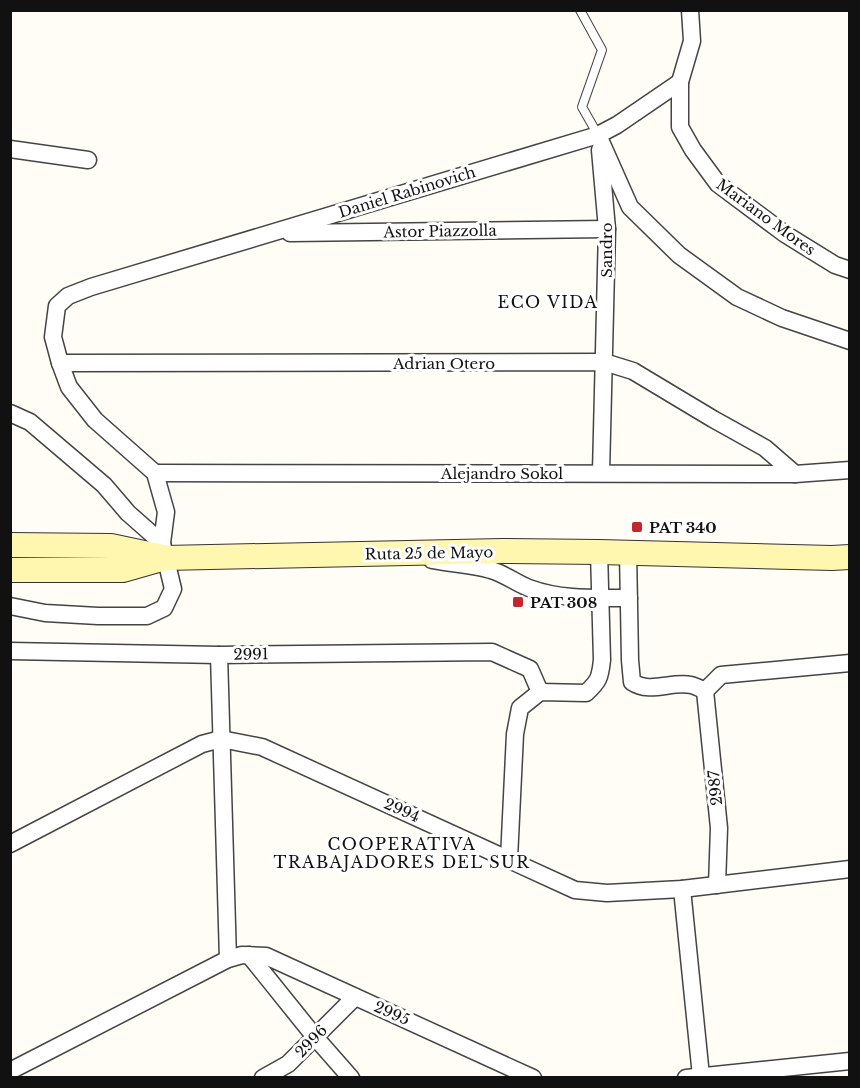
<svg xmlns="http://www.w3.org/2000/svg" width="860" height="1088" font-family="'Libre Baskerville',serif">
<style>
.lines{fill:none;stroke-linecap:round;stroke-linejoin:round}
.service-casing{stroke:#444;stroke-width:10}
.minor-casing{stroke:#444;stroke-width:19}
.secondary-casing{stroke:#333;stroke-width:26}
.service{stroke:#fff;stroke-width:8}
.minor{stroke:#fff;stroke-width:16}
.secondary{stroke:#fff6b0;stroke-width:24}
.poi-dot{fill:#c4262e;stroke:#fff;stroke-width:2}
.labels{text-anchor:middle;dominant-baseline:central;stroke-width:6;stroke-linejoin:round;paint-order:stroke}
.street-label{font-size:15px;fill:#111;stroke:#fff}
.poi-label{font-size:15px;font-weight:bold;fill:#111;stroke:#fff;text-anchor:start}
.neighbourhood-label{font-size:16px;letter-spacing:1.5px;fill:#111;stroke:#fff}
</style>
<rect width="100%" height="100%" fill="#fffdf5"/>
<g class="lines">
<g class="service-casing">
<path id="service" d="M580 10 602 50 582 107 598 135"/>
</g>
<g class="minor-casing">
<g id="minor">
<path d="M690 10 692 41 680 82V127L693 150 718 184 785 234 835 265 850 270"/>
<path d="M598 135 630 207 679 255 737 297 782 318 850 341"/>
<path d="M10 149 88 160"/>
<path d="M600 150 607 229 601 473"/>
<path d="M290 233 607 229"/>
<path d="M60 363 604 362 633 371 713 419 765 448 795 474"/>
<path d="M10 413 30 422 104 485 128 513 162 543"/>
<path d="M155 473 795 474 850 470"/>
<path d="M628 552 630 660 632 682C650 694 671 681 691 685 696 686 701 689 705 691"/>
<path d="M432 560C452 564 472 564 491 570 505 574 516 583 529 588 562 600 594 598 629 598"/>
<path d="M10 606 45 613 98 616H147L164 608 173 589 162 543 166 512 155 473 95 420 69 387 60 363 53 337 57 306 68 296 91 287 598 135 617 125 680 82"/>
<path d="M10 651 219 655 492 652 530 669 540 692"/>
<path d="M219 655 228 959"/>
<path d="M705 691 719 828 717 885"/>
<path d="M705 691 721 675 850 663"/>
<path d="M10 844 202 744 221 739 262 747 575 890 607 893 682 889 850 869"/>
<path d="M509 859 515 734 520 708 540 692 586 693C599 681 600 678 602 660L599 552"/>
<path d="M682 889 701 1076"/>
<path d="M249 955 315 1037 351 1078"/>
<path d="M10 1071 228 959 242 955 266 956 533 1078"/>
<path d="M263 1078 288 1064 355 997"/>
<path d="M686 1078 850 1061"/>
</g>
</g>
<g class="secondary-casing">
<g id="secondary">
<path d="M10 545 111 546 163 557"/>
<path d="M10 570H123L165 558 502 551 599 552 832 558 850 557"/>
</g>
</g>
<use href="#service" class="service"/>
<use href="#minor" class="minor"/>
<use href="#secondary" class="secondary"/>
</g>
<g class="poi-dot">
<rect x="631" y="521" width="12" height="12" rx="3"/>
<rect x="512" y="596" width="12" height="12" rx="3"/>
</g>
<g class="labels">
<g class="street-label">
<text transform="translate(407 192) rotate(-17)">Daniel Rabinovich</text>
<text transform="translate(766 217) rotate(36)">Mariano Mores</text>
<text transform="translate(440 231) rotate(-1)">Astor Piazzolla</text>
<text transform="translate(606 250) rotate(-90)">Sandro</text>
<text x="444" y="363">Adrian Otero</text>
<text x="502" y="473">Alejandro Sokol</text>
<text transform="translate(429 553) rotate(-1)">Ruta 25 de Mayo</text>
<text transform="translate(251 654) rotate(-1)">2991</text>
<text transform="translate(715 788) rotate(-96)">2987</text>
<text transform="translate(402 810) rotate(24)">2994</text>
<text transform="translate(392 1013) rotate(24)">2995</text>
<text transform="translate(311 1041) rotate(-46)">2996</text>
</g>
<g class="poi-label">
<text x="649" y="527">PAT 340</text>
<text x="530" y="602">PAT 308</text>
</g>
<g class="neighbourhood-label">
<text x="548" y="302">ECO VIDA</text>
<text x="402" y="844">COOPERATIVA<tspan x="402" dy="18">TRABAJADORES DEL SUR</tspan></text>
</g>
</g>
<rect width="860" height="1088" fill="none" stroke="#111111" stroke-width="24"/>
</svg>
